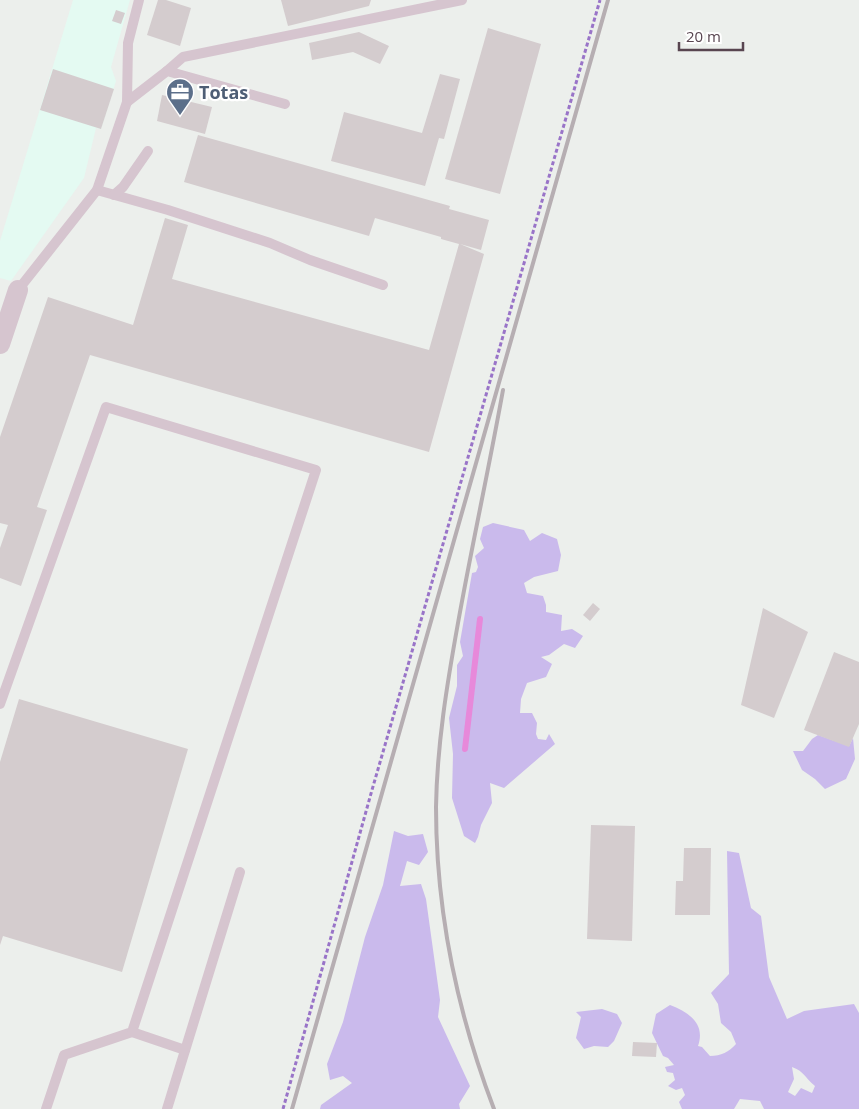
<svg xmlns="http://www.w3.org/2000/svg" width="859" height="1109" font-family="'Open Sans',sans-serif">
<style>
.commercial{fill:#e4faf2}
.green{fill:#cabaec;fill-rule:evenodd}
.lines{fill:none;stroke-linecap:round;stroke-linejoin:round}
.stream{stroke:#e789da;stroke-width:6}
.building{fill:#d4ccce}
.path{stroke:#9974c8;stroke-width:3;stroke-dasharray:4 2.5;stroke-linecap:butt}
.service{stroke:#d6c5cf;stroke-width:10}
.minor{stroke:#d6c5cf;stroke-width:20}
.rail{stroke:#b6aeb2;stroke-width:4}
.labels{text-anchor:middle;dominant-baseline:central;stroke-width:4.5;stroke-linejoin:round;paint-order:stroke}
.service-label{font-size:18px;font-weight:bold;fill:#4e5e75;stroke:#fff;text-anchor:start}
</style>
<rect width="100%" height="100%" fill="#ecefec"/>
<path class="commercial" d="M73 0H130L111 67 116 81 101 129 96 128 84 178 11 281 0 278V241Z"/>
<g class="green">
<path d="M493 523 524 530 530 541 542 533 557 539 561 555 558 571 534 577 524 583 527 593 543 596 546 605V612L562 615 561 631 572 629 583 636 575 648 564 644 549 655 541 657 552 664 546 677 527 683 521 699 520 713H532L537 723 536 734 538 739 546 740 549 734 555 744 504 788 490 783 492 803 481 825 478 837 475 843 464 836 452 798 453 754 449 718 457 686V665L463 656 460 642 472 573 476 572 478 567 475 556 484 548 480 539 483 527Z"/>
<path d="M818 735 849 746 853 738 855 759 846 779 825 789 815 779 802 770 793 751H803L812 739Z"/>
<path d="M394 831 408 836 423 834 428 852 419 865 407 861 400 886 421 884 426 899 440 1000 438 1017 470 1086 459 1104 460 1109H320L321 1105 352 1083 343 1076 330 1080 327 1064 343 1022 365 937 383 885Z"/>
<path d="M727 851 739 853 751 908 761 916 769 977 787 1019 804 1011 854 1004 859 1013V1109H764L760 1101 740 1099 734 1109H682L679 1102 685 1095 682 1088 676 1090 668 1086 675 1080 673 1073 667 1072 665 1067 674 1065 668 1058 663 1056 652 1033 656 1014 670 1005C688 1012 706 1023 698 1046L702 1047 710 1056C721 1056 729 1052 736 1044L731 1032 721 1023 718 1004 711 993 729 974ZM792 1067C804 1071 805 1078 815 1086L812 1093 801 1088 795 1096 788 1092 794 1079Z"/>
<path d="M602 1009 617 1014 622 1023 614 1041 608 1047 594 1046 584 1049 576 1038 581 1017 576 1012Z"/>
</g>
<g class="lines">
<path class="stream" d="M465 749 480 619"/>
</g>
<g class="building">
<path d="M158 0H166L191 8 180 46 147 35Z"/>
<path d="M281 0H371L369 6 288 26Z"/>
<path d="M116 10 125 13 121 24 112 21Z"/>
<path d="M488 28 541 44 500 194 445 179Z"/>
<path d="M359 32 389 46 380 64 353 52 312 60 309 43Z"/>
<path d="M53 69 114 89 101 129 40 110Z"/>
<path d="M440 74 460 79 444 139 439 138 425 186 331 161 344 112 422 133Z"/>
<path d="M162 95 212 107 205 134 157 121Z"/>
<path d="M198 135 450 206 449 209 489 220 481 250 460 244 484 254 429 452 90 355 37 507 47 510 21 586 0 578V548L8 525 0 523V437L48 297 133 325 165 218 188 225 172 279 429 350 459 244 441 239V237L375 218 369 236 184 182Z"/>
<path d="M593 603 600 609 590 621 583 615Z"/>
<path d="M763 608 808 632 774 718 741 705Z"/>
<path d="M834 652 859 662V724L849 747 804 730Z"/>
<path d="M19 699 188 749 122 972 3 936 0 945V762Z"/>
<path d="M591 825 635 826 632 941 587 939Z"/>
<path d="M684 848H711L710 915H675L676 881H683Z"/>
<path d="M633 1042 657 1043 656 1057 632 1056Z"/>
</g>
<g class="lines">
<path class="path" d="M283 1109 372 790 600 0"/>
<g class="service">
<path d="M167 71 183 57 462 0"/>
<path d="M127 102 167 71 285 104"/>
<path d="M97 190 168 210 270 243 310 260 383 285"/>
<path d="M114 195 123 187 148 151"/>
<path d="M18 290 97 190 127 102 128 43 139 0"/>
<path d="M0 704 106 407 316 470 132 1032 64 1055 46 1109"/>
<path d="M132 1032 185 1050"/>
<path d="M167 1109 240 872"/>
</g>
<path class="minor" d="M0 344 18 290"/>
<g class="rail">
<path d="M292 1109 608 0"/>
<path d="M494 1109C457 1012 436 911 436 807 437 745 447 684 458 623 472 545 489 468 503 390"/>
</g>
</g>
<defs>
<g id="office-pin" transform="scale(1.4375)"><path d="M0 17L-7.5 6A9.5 9.5 0 1 1 7.5 6Z" fill="#5c6f8a" stroke="#fff"/><path d="M-6-3h4V-5.5h4V-3h4V5H-6ZM-1-4.5V-3h2v-1.5ZM-6 0V1H6V0Z" fill="#fff"/></g>
</defs>
<g fill-rule="evenodd">
<use href="#office-pin" x="180" y="92"/>
</g>
<g class="labels">
<g class="service-label">
<text x="199" y="92">Totas</text>
</g>
</g>
<path d="M679 42v8h64v-8" fill="none" stroke="#584550" stroke-width="2.5"/>
<text x="686" y="42" font-size="15" fill="#584550" stroke="#ffffff" stroke-width="4" paint-order="stroke">20 m</text>
</svg>
